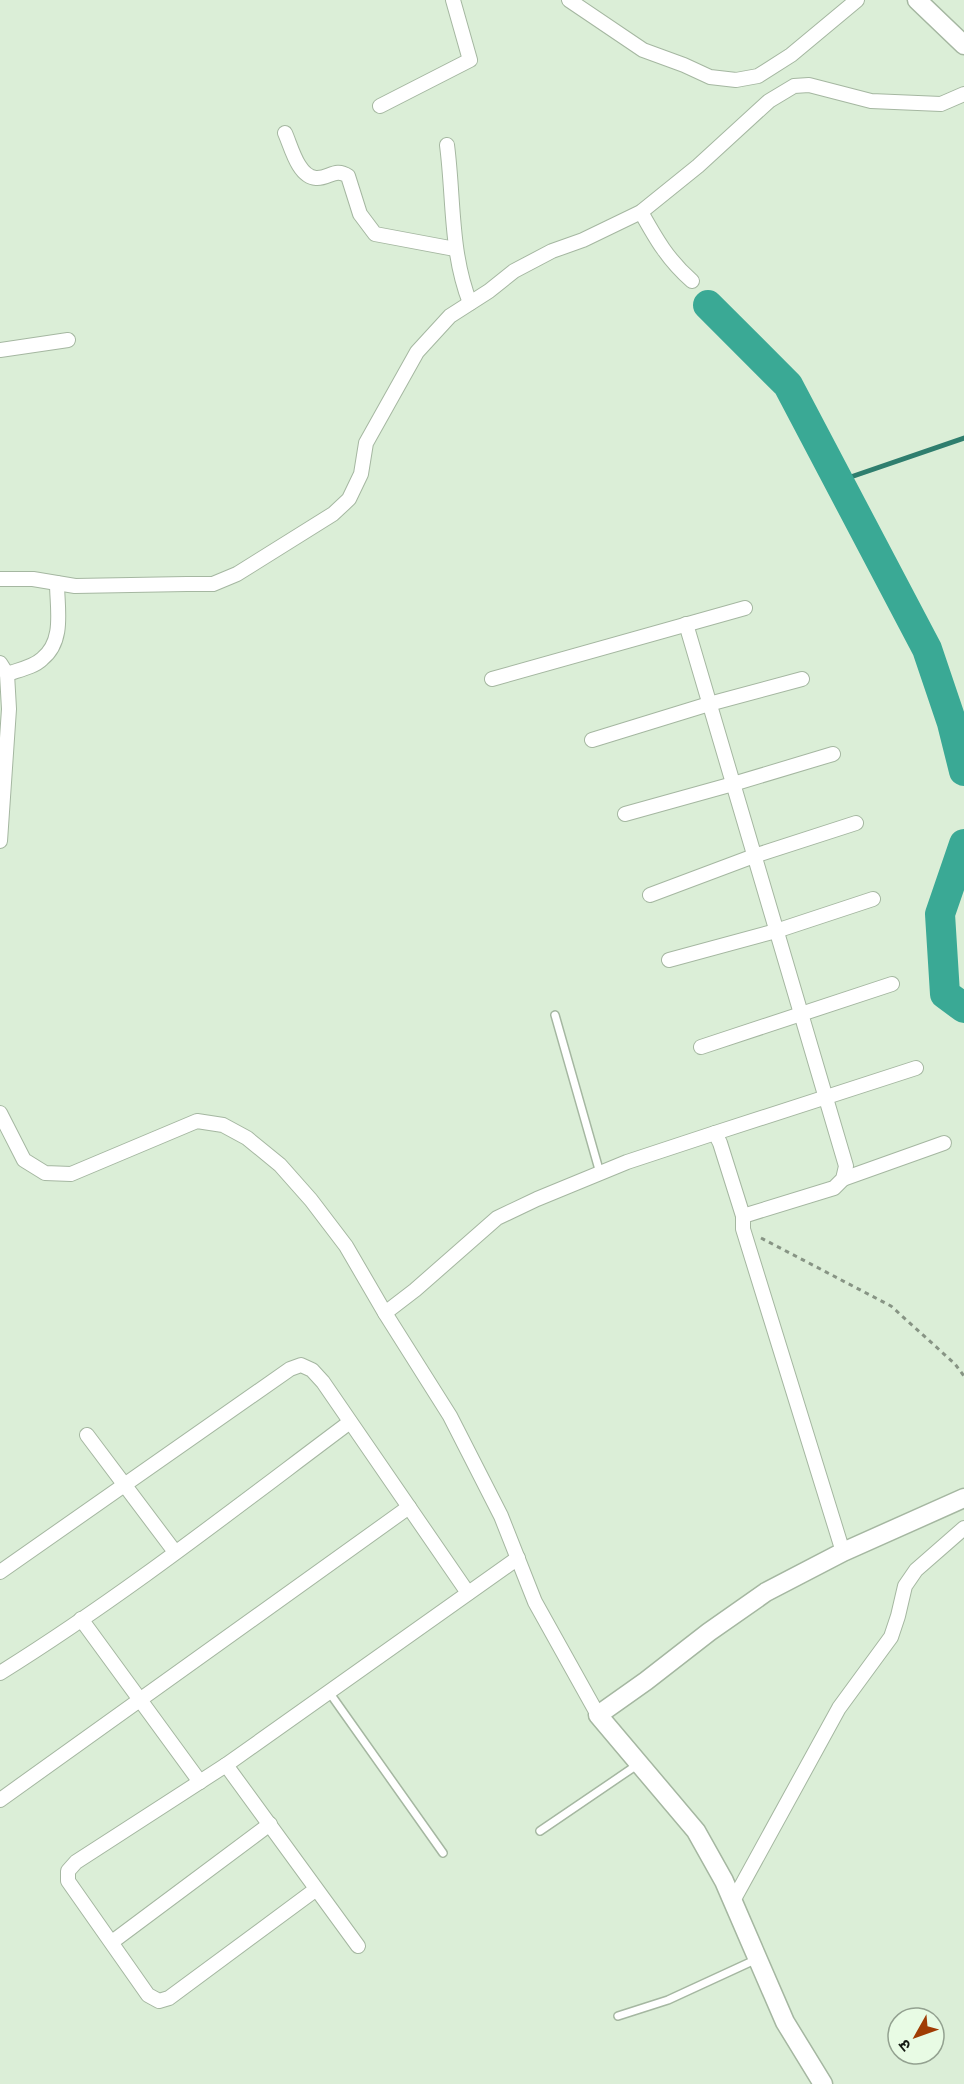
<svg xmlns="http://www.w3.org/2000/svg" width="964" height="2084" font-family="Roboto,'Noto Sans Devanagari',sans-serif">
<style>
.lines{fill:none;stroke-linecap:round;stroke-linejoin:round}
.stream{stroke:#2f7e6e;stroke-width:5}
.river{stroke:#3aa995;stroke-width:30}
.lane-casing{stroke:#a5b7a1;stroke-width:10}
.street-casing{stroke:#a5b7a1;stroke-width:16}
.secondary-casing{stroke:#a5b7a1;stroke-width:21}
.path{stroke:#879484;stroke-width:3;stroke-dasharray:4.5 4.5;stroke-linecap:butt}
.lane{stroke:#fff;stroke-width:7}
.street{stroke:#fff;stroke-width:14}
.secondary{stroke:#fff;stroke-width:18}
</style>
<rect width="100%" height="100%" fill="#dbeed7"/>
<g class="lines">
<path class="stream" d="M839 481 964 438"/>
<g class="river">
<path d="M708 305 788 385 927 649 952 723 964 771"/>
<path d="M964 844 940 914 945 994 964 1008"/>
</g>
<g class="lane-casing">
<g id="lane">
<path d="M555 1015 600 1173"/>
<path d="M329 1692 443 1853"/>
<path d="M540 1831 637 1765"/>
<path d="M618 2016 668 2000 757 1959"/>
</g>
</g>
<g class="street-casing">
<g id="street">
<path d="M569 0 643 50 684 65 710 77 736 80 758 76 791 55 857 0"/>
<path d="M380 106 470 60 453 0"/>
<path d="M285 133C291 146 298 177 316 178 329 179 335 167 348 176L360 214 375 234 455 249"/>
<path d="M447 145C454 199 450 252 470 303"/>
<path d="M641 212C656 239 668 260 692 281"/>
<path d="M0 350 68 340"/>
<path d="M0 579H33L75 586 187 584H213L237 574 333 514 349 499 361 474 366 443 417 352 450 316 489 291 514 271 552 251 583 240 641 212 698 166 769 101 794 86 809 85 871 101 941 104 964 94"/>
<path d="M686 624 846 1166 843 1179 834 1188 743 1216V1229L843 1552"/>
<path d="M0 663 7 674 9 709 0 841"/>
<path d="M7 674C18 670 34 667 42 659 65 641 57 608 57 583"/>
<path d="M492 679 745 608"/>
<path d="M592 740 709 704 802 679"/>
<path d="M625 814 733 784 833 754"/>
<path d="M650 895 754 856 856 823"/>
<path d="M669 960 776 931 873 899"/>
<path d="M701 1047 892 984"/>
<path d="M0 1113 24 1160 45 1173 71 1174 197 1121 223 1125 247 1138 280 1165 311 1200 346 1246 385 1313 450 1416 501 1516 535 1602 598 1715"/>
<path d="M715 1133 916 1068"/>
<path d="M843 1179 944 1143"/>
<path d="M385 1313 415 1290 497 1218 537 1199 627 1162 715 1133 720 1143 743 1216"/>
<path d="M87 1435 175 1552"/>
<path d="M0 1572 290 1369 301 1365 312 1370 323 1382 468 1593"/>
<path d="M81 1619 200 1782"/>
<path d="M0 1673C122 1597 235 1508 350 1422"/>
<path d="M226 1765 358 1946"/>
<path d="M0 1800 409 1507"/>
<path d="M315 1890 169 1998 159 2001 148 1995 68 1881V1871L76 1862 226 1765 518 1558"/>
<path d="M733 1901 839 1708 891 1637 898 1616 905 1586 916 1570 964 1528"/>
<path d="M112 1942 270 1824"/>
</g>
</g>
<g class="secondary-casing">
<g id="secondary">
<path d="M917 0 964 45"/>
<path d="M823 2084 785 2022 724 1881 696 1831 598 1715 646 1681 709 1632 766 1592 843 1552 964 1498"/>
</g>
</g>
<path class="path" d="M761 1238 891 1306 955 1364 964 1376"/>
<use href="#lane" class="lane"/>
<use href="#street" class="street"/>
<use href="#secondary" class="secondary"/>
</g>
<g transform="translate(916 2036) rotate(230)"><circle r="28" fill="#e8fbe4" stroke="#93a190" stroke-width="1.5"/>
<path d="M0-4.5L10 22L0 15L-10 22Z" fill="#a03c04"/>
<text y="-9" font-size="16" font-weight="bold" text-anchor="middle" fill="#141a12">उ</text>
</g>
</svg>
